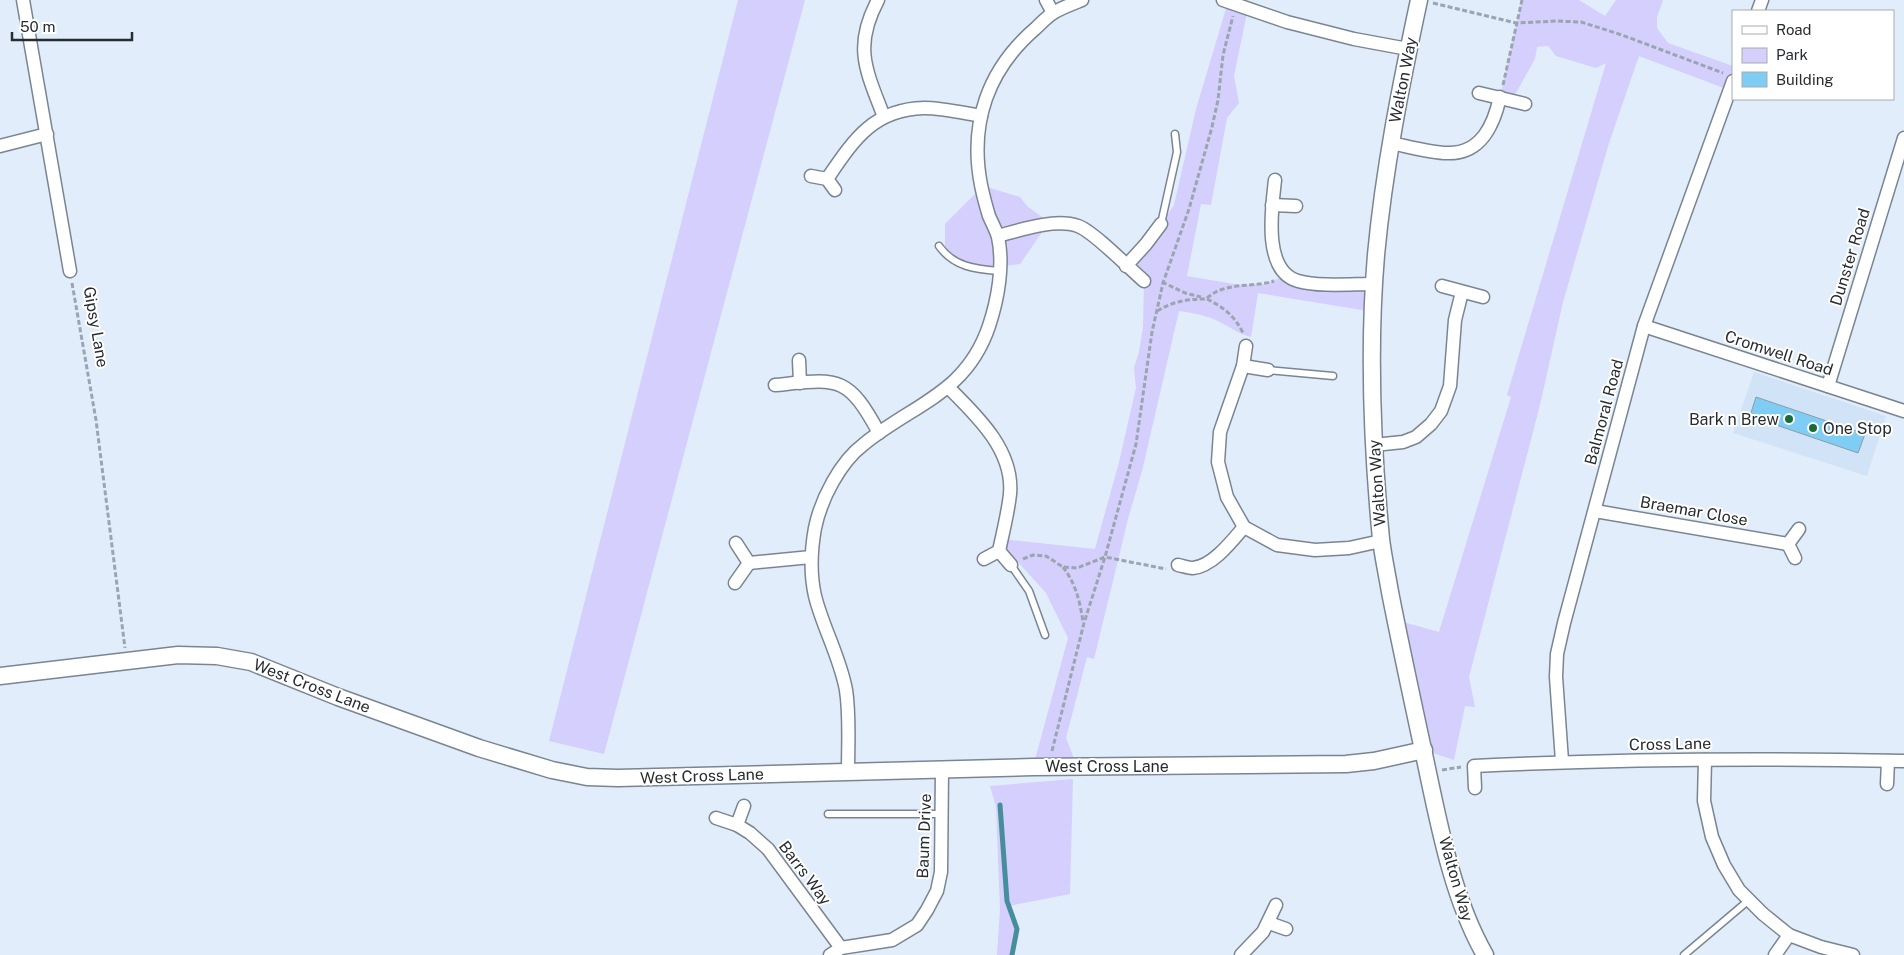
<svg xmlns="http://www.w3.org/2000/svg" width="1904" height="955" font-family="'Public Sans',sans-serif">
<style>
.built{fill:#d1e3f6}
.green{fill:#d4cffd}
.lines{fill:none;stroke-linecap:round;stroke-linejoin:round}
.stream{stroke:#478e9c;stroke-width:5}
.building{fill:#7fcdf4;stroke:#8c9ca5}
.service-casing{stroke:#7a8592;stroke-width:9}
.minor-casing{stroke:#7a8592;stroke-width:15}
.tertiary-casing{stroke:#7a8592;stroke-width:19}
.path{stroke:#9ba5af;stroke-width:3;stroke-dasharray:5 2.5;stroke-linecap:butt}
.service{stroke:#fff;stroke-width:6}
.minor{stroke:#fff;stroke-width:12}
.tertiary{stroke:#fff;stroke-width:16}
.poi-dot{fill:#176b3c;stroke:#fff;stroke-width:2}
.labels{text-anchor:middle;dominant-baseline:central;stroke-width:4;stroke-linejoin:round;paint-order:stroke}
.street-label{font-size:16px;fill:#272c31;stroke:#fff}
.poi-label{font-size:16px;fill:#272c31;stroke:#fff;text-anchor:end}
</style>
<rect width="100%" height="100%" fill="#e1edfb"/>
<path class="built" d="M1754 372 1886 416 1867 476 1733 433Z"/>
<g class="green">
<path d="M738 0H805L604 754 549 741Z"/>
<path d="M1223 0H1244L1243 6 1248 8 1234 76 1239 103 1227 118 1211 205 1201 204 1187 276 1240 285 1266 284 1286 275 1374 284V312L1258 293 1251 337C1236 333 1231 327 1218 321 1206 315 1192 313 1179 311L1142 471 1128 519 1094 659 1087 657 1066 738 1077 766 1033 767 1068 638 1046 593 1018 562 1011 565 1001 539 1095 549 1119 462 1136 388 1134 368 1139 352 1143 327 1144 281 1126 266 1155 233 1174 205 1196 109 1228 2Z"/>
<path d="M1522 0H1579L1605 16 1616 0H1663L1657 17V28L1668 43 1733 66V81L1729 90 1639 56 1609 143 1563 302 1540 405 1469 677 1475 707 1465 706 1454 760 1424 750 1396 620 1439 632 1511 397 1507 395 1606 63 1596 68 1556 56 1548 46 1537 47 1535 59 1512 100 1500 97Z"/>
<path d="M990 188 1020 197 1027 206 1042 217 1047 225 1020 264 979 269 945 254V224L974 195Z"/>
<path d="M1073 779 1070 894 1009 906 1017 929 1012 955H997L1000 909 996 807 990 786Z"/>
</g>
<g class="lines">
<path class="stream" d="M1000 805 1007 901 1017 929 1012 955"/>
</g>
<path class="building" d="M1756 397 1865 434 1858 453 1750 416Z"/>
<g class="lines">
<g class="service-casing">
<g id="service">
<path d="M1161 224 1177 152 1175 134"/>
<path d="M939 246C954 267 975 269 999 271"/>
<path d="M1268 370 1333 376"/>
<path d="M1011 565 1029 591 1045 635"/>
<path d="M828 814H941"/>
<path d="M1684 955 1749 900"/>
</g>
</g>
<g class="minor-casing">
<g id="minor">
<path d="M23 0 70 271"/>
<path d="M878 0C853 47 866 70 884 117"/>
<path d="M1046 0 1053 13"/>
<path d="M1223 0 1287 22 1354 39 1408 49"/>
<path d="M1758 11 1762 0"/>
<path d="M1479 93 1525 104"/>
<path d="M1391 143C1406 146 1435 154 1449 153 1482 153 1494 124 1500 97"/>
<path d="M0 146 47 134"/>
<path d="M811 176 827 179 835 190"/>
<path d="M827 179C853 141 873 109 924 108 943 108 963 113 981 116"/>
<path d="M1275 180C1272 207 1262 271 1298 281 1320 287 1351 284 1374 284"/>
<path d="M1272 205 1296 206"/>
<path d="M998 236C1020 230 1055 218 1078 226 1093 231 1130 269 1144 281"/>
<path d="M1126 266 1146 244 1161 224"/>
<path d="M1442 286 1483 297"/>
<path d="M1644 326 1904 411"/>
<path d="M1246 346 1243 366 1220 432 1218 462 1227 497 1244 527 1277 545 1315 550 1349 548 1381 541"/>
<path d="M799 360 800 383"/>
<path d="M1243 366 1268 370"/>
<path d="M775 385C838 379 847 374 879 433"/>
<path d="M1828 386 1904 138"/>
<path d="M948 387C976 415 1014 450 1010 494 1008 513 1003 532 999 551"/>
<path d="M1374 445 1403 442 1416 437 1431 424 1441 411 1450 386 1455 320 1462 292"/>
<path d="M1595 511 1788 544"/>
<path d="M1795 558 1788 544 1799 529"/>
<path d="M984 559 999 551 1011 565"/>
<path d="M749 563 811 557"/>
<path d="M1178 565C1183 566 1189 568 1193 568 1213 566 1232 541 1244 527"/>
<path d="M735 583 749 563 736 543"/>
<path d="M1705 760 1704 801 1712 837 1724 865 1739 890 1763 914 1789 935 1821 947 1853 955"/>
<path d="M1562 761 1556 677 1557 654 1564 623 1644 326 1733 81"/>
<path d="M848 771C848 745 850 716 846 690 840 657 823 628 815 596 810 574 811 550 815 528 821 499 840 462 864 444 913 404 966 394 989 326 998 299 1004 265 998 237 996 230 992 223 989 216 986 206 983 195 981 185 969 123 988 69 1036 28 1041 23 1047 17 1053 13 1061 8 1072 4 1082 0"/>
<path d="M1887 784 1888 761"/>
<path d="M1475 788 1474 766C1617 759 1761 758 1904 761"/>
<path d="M716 818 737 825 750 833 768 849 841 948"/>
<path d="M737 825 744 806"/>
<path d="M1269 923 1286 929"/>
<path d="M830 955 841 948 892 940 917 925 927 910 937 891 941 872 942 769"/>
<path d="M1241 955 1263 932 1276 905"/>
<path d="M1775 955 1789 935"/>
</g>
</g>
<g class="tertiary-casing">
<g id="tertiary">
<path d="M1419 0C1401 84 1384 169 1376 255 1368 349 1372 445 1381 539 1383 556 1387 574 1390 592 1400 643 1411 694 1422 745 1437 813 1450 894 1485 955"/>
<path d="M0 676 178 655 217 656 251 662 338 697 479 748 552 770 587 777 618 778 1033 767 1346 764 1374 761 1424 750"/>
</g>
</g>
<g class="path">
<path d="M1433 3 1516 23 1556 21 1581 22 1622 35 1723 73"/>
<path d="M1503 85 1522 0"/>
<path d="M1162 282 1185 293 1201 297"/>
<path d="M72 283 96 420 125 648"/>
<path d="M1207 299C1223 307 1235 316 1243 333"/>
<path d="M1157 311C1174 301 1188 299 1206 299 1225 281 1252 288 1274 281"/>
<path d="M1023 559 1033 555 1046 556 1063 567 1077 568 1105 557 1166 569"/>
<path d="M1063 567C1076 584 1080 602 1083 622"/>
<path d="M1052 751 1084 623 1105 557 1136 444 1152 332 1163 283 1189 209 1212 127 1218 100 1223 55 1233 16"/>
<path d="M1442 770 1461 767"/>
</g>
<use href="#service" class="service"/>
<use href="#minor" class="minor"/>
<use href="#tertiary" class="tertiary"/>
</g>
<g class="poi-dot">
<circle cx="1789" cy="419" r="5"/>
<circle cx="1813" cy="428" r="5"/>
</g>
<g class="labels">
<g class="street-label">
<text transform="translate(1403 80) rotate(-79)">Walton Way</text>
<text transform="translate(1850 257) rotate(-73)">Dunster Road</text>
<text transform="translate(96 327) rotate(80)">Gipsy Lane</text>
<text transform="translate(1779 353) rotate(18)">Cromwell Road</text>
<text transform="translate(1604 412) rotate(-75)">Balmoral Road</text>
<text transform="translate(1377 483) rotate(-94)">Walton Way</text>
<text transform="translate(1694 511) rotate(10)">Braemar Close</text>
<text transform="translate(312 686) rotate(21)">West Cross Lane</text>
<text transform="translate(1670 744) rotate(-1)">Cross Lane</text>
<text x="1107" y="766">West Cross Lane</text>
<text transform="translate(702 776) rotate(-2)">West Cross Lane</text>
<text transform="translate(924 836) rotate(-88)">Baum Drive</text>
<text transform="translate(805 873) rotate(53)">Barrs Way</text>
<text transform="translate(1456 879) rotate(74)">Walton Way</text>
</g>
<g class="poi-label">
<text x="1779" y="419">Bark n Brew</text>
<text x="1823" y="428" text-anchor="start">One Stop</text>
</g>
</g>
<rect x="1732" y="10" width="162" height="90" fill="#ffffff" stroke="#a9abad"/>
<rect x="1742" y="26" width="25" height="8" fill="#ffffff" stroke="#a9abad"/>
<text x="1776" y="35" font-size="15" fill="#272c31">Road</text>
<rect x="1742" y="48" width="25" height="15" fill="#d4cffd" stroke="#a9abad"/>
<text x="1776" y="60" font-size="15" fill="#272c31">Park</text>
<rect x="1742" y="72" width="25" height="15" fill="#7fcdf4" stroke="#a9abad"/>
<text x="1776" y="85" font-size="15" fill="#272c31">Building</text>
<path d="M12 32v8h120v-8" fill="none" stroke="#272c31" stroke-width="2.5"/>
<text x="20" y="32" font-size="15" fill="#272c31" stroke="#ffffff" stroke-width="4" paint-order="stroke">50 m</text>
</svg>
